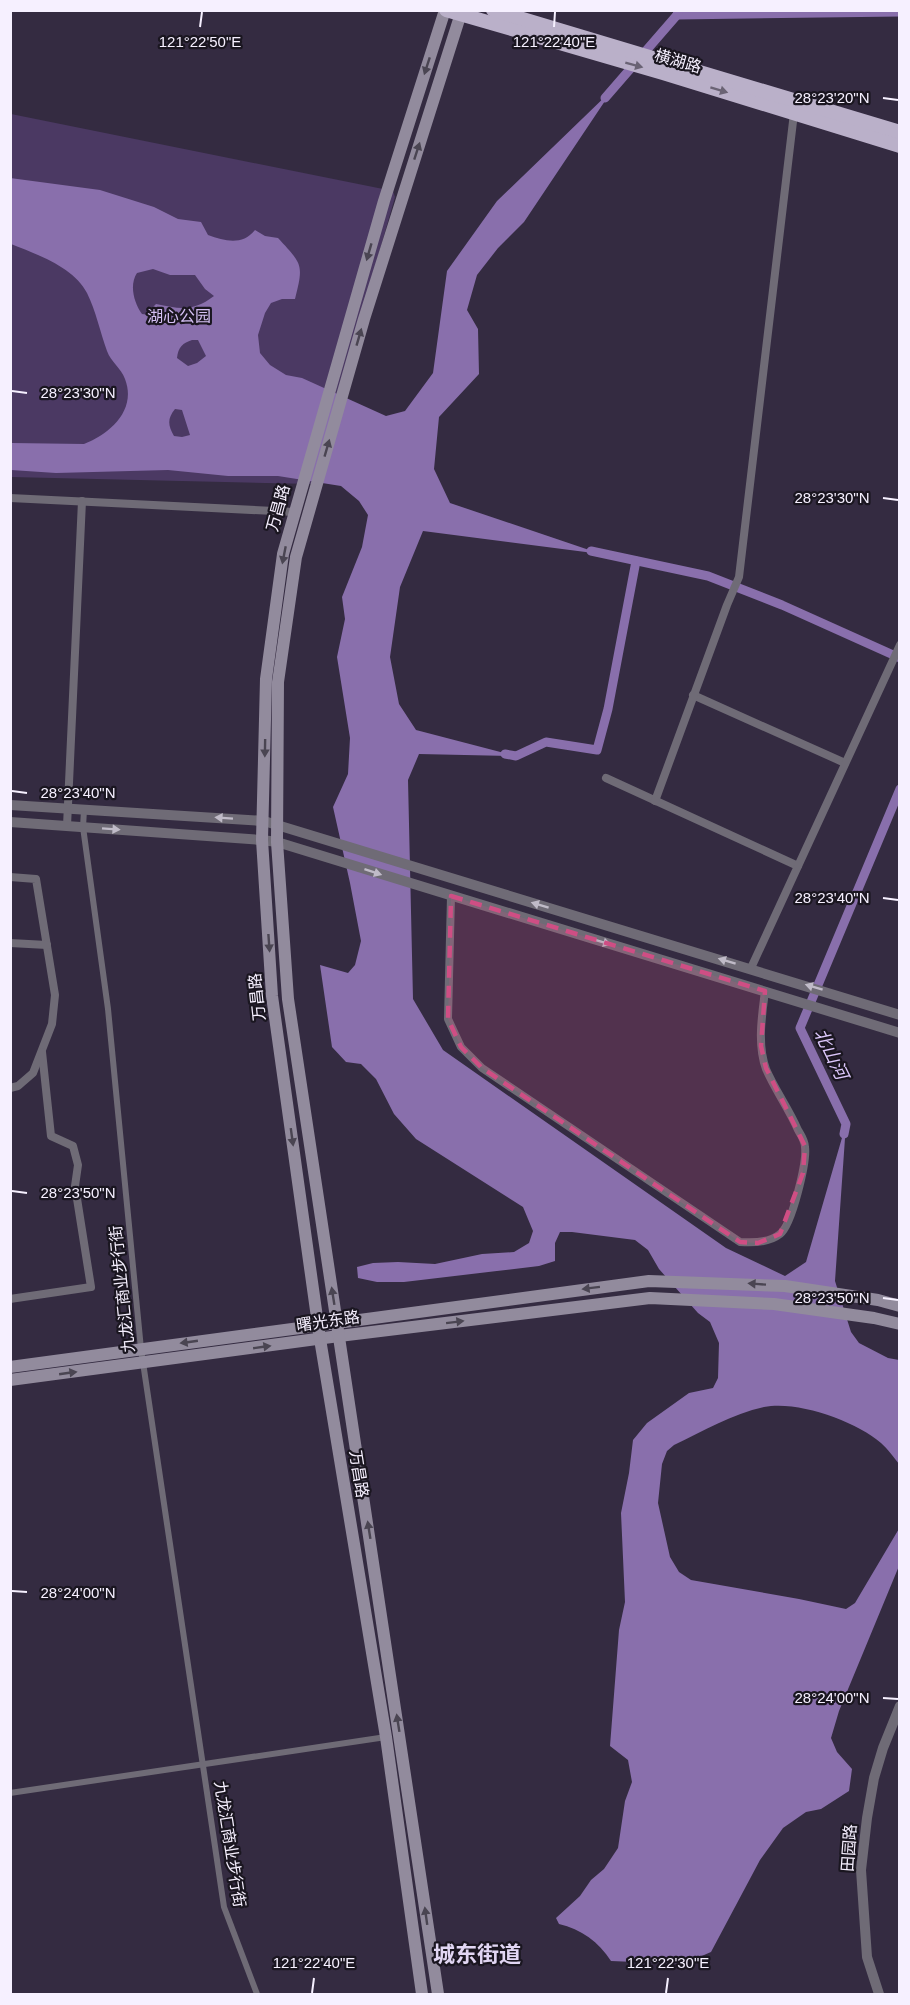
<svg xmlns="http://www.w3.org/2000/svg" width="910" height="2005" font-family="Helvetica,'Noto Sans SC',sans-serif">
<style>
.green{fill:#4b3963}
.water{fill:#896fac;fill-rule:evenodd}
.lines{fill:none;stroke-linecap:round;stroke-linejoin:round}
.canal{stroke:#896fac;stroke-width:9}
.pedestrian{stroke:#6f6b76;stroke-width:6}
.minor{stroke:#6f6b76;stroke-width:8}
.tertiary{stroke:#6f6b76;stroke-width:10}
.secondary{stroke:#928b9d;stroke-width:12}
.trunk{stroke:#bab0c9;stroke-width:14}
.oneway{fill:#6a6374}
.oneway2{fill:#4a4552}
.oneway3{fill:#c0bbc8}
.marked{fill:#cf4e84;fill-opacity:0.2;stroke:#cf4e84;stroke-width:4.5;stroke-dasharray:12 8;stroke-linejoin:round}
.ticks{fill:none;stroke:#f6f0ff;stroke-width:2}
.labels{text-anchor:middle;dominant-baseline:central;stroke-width:4.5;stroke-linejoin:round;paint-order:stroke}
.street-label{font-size:16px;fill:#f6f0ff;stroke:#1a1620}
.park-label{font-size:16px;fill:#d5c0f4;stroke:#1a1620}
.water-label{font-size:18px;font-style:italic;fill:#dcc7fb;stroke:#1a1620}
.district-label{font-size:22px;font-weight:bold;fill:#e1d6f3;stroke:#1a1620}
.ticks-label{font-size:15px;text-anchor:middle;fill:#f6f0ff;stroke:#1a1620;stroke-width:4.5;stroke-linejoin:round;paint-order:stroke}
</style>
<rect width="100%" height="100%" fill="#342b41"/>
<path class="green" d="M11 114 393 191 395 197 313 484 11 477Z"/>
<path class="water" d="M613 89 524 222 498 248 477 275 467 310 478 329 479 374 439 417 434 469 450 503 601 554 423 531 400 587 390 657 399 704 416 730 516 756 419 754 408 780 413 999 443 1050 726 1248 785 1276 806 1262 846 1124 835 1281 851 1332 859 1343 888 1358 899 1360V1464C894 1458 888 1449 881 1443 856 1421 797 1400 764 1407 732 1414 703 1431 674 1445L667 1451 662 1464 658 1503 670 1557 679 1572 691 1580 799 1599 846 1609 855 1603 900 1527 899 1566 839 1711 831 1738 837 1752 852 1769 849 1791 821 1809 806 1812 783 1828 760 1860 711 1952 683 1964 611 1961C599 1942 581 1929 559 1924L556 1918 580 1896 591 1880 604 1869 618 1848 625 1801 632 1782 628 1760 610 1746 619 1630 625 1602 621 1513 629 1473 633 1440 647 1423 689 1393 713 1388 718 1378 719 1343 710 1322 698 1313 659 1269 648 1250 635 1240 572 1232H560L555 1243V1261L539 1266 404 1282H377L358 1278 357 1267 373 1263 398 1262 435 1264 482 1254 514 1252 529 1243 533 1231 523 1207 416 1139 394 1114 376 1079 361 1064 346 1062 332 1047 320 965 348 973 355 965 361 941 350 883 333 807 348 774 350 738 337 657 345 619 342 597 362 547 368 515 359 501 341 486 278 476H228L168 470 56 473 11 470V443L84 444C110 434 137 410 125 379 121 368 111 362 107 351 100 332 96 311 87 293 74 267 36 254 11 244L10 178 100 190 154 207 178 219 201 222 208 235C225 241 242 246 255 230L265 236 278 238C302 264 304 264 295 299H282L271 303 265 313 258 335 260 353 270 365 286 375 302 378 386 416 405 411 433 373 447 271 497 201ZM153 269 170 275H195L205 289 214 296C193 312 180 309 156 304L151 309 150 315 142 314C134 303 129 285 137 273ZM192 340H198L206 356 197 363 188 366 177 358C178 347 183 343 192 340ZM175 409 182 410 190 435 182 437 174 436C168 425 167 419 175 409Z"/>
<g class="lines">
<g class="canal">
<path d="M677 15 900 12"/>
<path d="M605 98 677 15 679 10"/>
<path d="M591 551 708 576 782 605 900 658"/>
<path d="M505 754 516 756 546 742 597 750 608 709 636 561"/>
<path d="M844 1134 846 1124 800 1028 900 789"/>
</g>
<g class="pedestrian">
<path d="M84 810 83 827 108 1009 141 1349 224 1907 257 1994"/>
<path d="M10 1793 386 1737"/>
</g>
<g class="minor">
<path d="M10 498 294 512"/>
<path d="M693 695 845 763"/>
<path d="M606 778 798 866"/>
<path d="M655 801 727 605 739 577 794 113"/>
<path d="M67 826 82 501"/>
<path d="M10 877 36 879 55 995 52 1024 33 1073 18 1086 10 1088"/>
<path d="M451 896 448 1019 461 1047 482 1068 740 1242C753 1243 769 1243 780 1234 792 1225 807 1162 805 1147 805 1141 801 1135 798 1130 789 1109 775 1090 766 1069 757 1044 762 1016 765 991"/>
<path d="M10 943 47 945"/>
<path d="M751 968 900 645"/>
<path d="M10 1299 91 1287 75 1186 78 1165 73 1146 51 1136 42 1052"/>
</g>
<g class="tertiary">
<path d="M10 805 264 821 900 1015"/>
<path d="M10 822 262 840 277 842 900 1033"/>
<path d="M879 1994 867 1957 861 1870 867 1818 874 1778 883 1748 900 1706"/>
</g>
<g class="secondary">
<path d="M10 1367 649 1281 785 1286 878 1300 900 1306"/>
<path d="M10 1380 339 1336 650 1298 774 1304 874 1318 900 1324"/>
<path d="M422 1994 386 1737 320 1339 272 996 262 840 266 679 283 554 384 201 445 10"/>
<path d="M438 1994 288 999 277 842 278 682 296 557 364 319 462 10"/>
</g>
<g class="trunk">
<path d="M446 10 663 73 900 146"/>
<path d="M493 10 900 132"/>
</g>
</g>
<defs><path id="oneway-solid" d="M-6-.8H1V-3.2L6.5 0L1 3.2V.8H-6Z" transform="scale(1.5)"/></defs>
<g class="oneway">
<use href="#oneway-solid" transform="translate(634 65) rotate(15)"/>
<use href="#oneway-solid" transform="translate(719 90) rotate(17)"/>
</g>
<g class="oneway2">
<use href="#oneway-solid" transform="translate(427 66) rotate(108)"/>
<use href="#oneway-solid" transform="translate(417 151) rotate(-72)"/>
<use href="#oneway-solid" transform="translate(369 252) rotate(106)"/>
<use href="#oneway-solid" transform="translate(359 337) rotate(-74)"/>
<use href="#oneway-solid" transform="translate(327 448) rotate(-74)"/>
<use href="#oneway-solid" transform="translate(284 555) rotate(101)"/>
<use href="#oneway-solid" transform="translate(265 748) rotate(91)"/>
<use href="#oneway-solid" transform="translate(269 943) rotate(86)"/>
<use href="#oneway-solid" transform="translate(292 1137) rotate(82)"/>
<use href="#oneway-solid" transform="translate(757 1284) rotate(-176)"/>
<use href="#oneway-solid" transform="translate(591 1288) rotate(173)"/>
<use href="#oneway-solid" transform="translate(333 1296) rotate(-99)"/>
<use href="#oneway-solid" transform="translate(455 1322) rotate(-7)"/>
<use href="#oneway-solid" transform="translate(189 1342) rotate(172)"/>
<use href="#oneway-solid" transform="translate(262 1347) rotate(-8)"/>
<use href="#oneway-solid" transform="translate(68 1373) rotate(-8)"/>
<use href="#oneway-solid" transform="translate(369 1530) rotate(-99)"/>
<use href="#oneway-solid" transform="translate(398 1723) rotate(-99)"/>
<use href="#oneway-solid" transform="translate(426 1916) rotate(-98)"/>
</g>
<g class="oneway3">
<use href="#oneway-solid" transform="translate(224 818) rotate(-176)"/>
<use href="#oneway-solid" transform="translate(111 829) rotate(4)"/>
<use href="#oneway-solid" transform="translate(373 872) rotate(18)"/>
<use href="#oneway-solid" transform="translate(540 905) rotate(-163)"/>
<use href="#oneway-solid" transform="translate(602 942) rotate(17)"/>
<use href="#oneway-solid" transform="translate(727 961) rotate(-163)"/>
<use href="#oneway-solid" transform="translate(814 987) rotate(-163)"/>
</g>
<path class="marked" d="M451 896 765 991 761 1046 766 1068 805 1146 803 1173 780 1234 758 1243 740 1242 482 1068 461 1047 448 1019Z"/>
<path class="ticks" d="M200 27 202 12M554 27 555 12M883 98 898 100M12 391 27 393M883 498 898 500M12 791 27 793M883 898 898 900M12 1191 27 1193M883 1298 898 1300M12 1591 27 1592M883 1698 898 1699M312 1993 314 1978M666 1993 668 1978"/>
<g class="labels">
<g class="street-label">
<text transform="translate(678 61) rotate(16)">横湖路</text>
<text transform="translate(278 508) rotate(-75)">万昌路</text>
<text transform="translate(257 997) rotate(-96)">万昌路</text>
<text transform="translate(122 1289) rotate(-96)">九龙汇商业步行街</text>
<text transform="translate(328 1321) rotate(-8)">曙光东路</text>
<text transform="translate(359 1474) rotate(81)">万昌路</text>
<text transform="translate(230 1844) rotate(81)">九龙汇商业步行街</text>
<text transform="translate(849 1848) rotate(-86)">田园路</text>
</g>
<g class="park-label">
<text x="179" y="316">湖心公园</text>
</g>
<g class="water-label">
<text transform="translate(831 1054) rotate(64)">北山河</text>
</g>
<g class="district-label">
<text x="477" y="1954">城东街道</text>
</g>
</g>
<g class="ticks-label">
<text x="200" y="47">121°22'50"E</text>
<text x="554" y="47">121°22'40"E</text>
<text x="832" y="103">28°23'20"N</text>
<text x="78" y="398">28°23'30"N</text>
<text x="832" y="503">28°23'30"N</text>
<text x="78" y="798">28°23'40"N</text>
<text x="832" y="903">28°23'40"N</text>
<text x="78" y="1198">28°23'50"N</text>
<text x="832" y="1303">28°23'50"N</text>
<text x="78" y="1598">28°24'00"N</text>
<text x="832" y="1703">28°24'00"N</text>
<text x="314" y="1968">121°22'40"E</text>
<text x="668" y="1968">121°22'30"E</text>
</g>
<rect width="910" height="2005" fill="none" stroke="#f6f0ff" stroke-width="24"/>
</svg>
